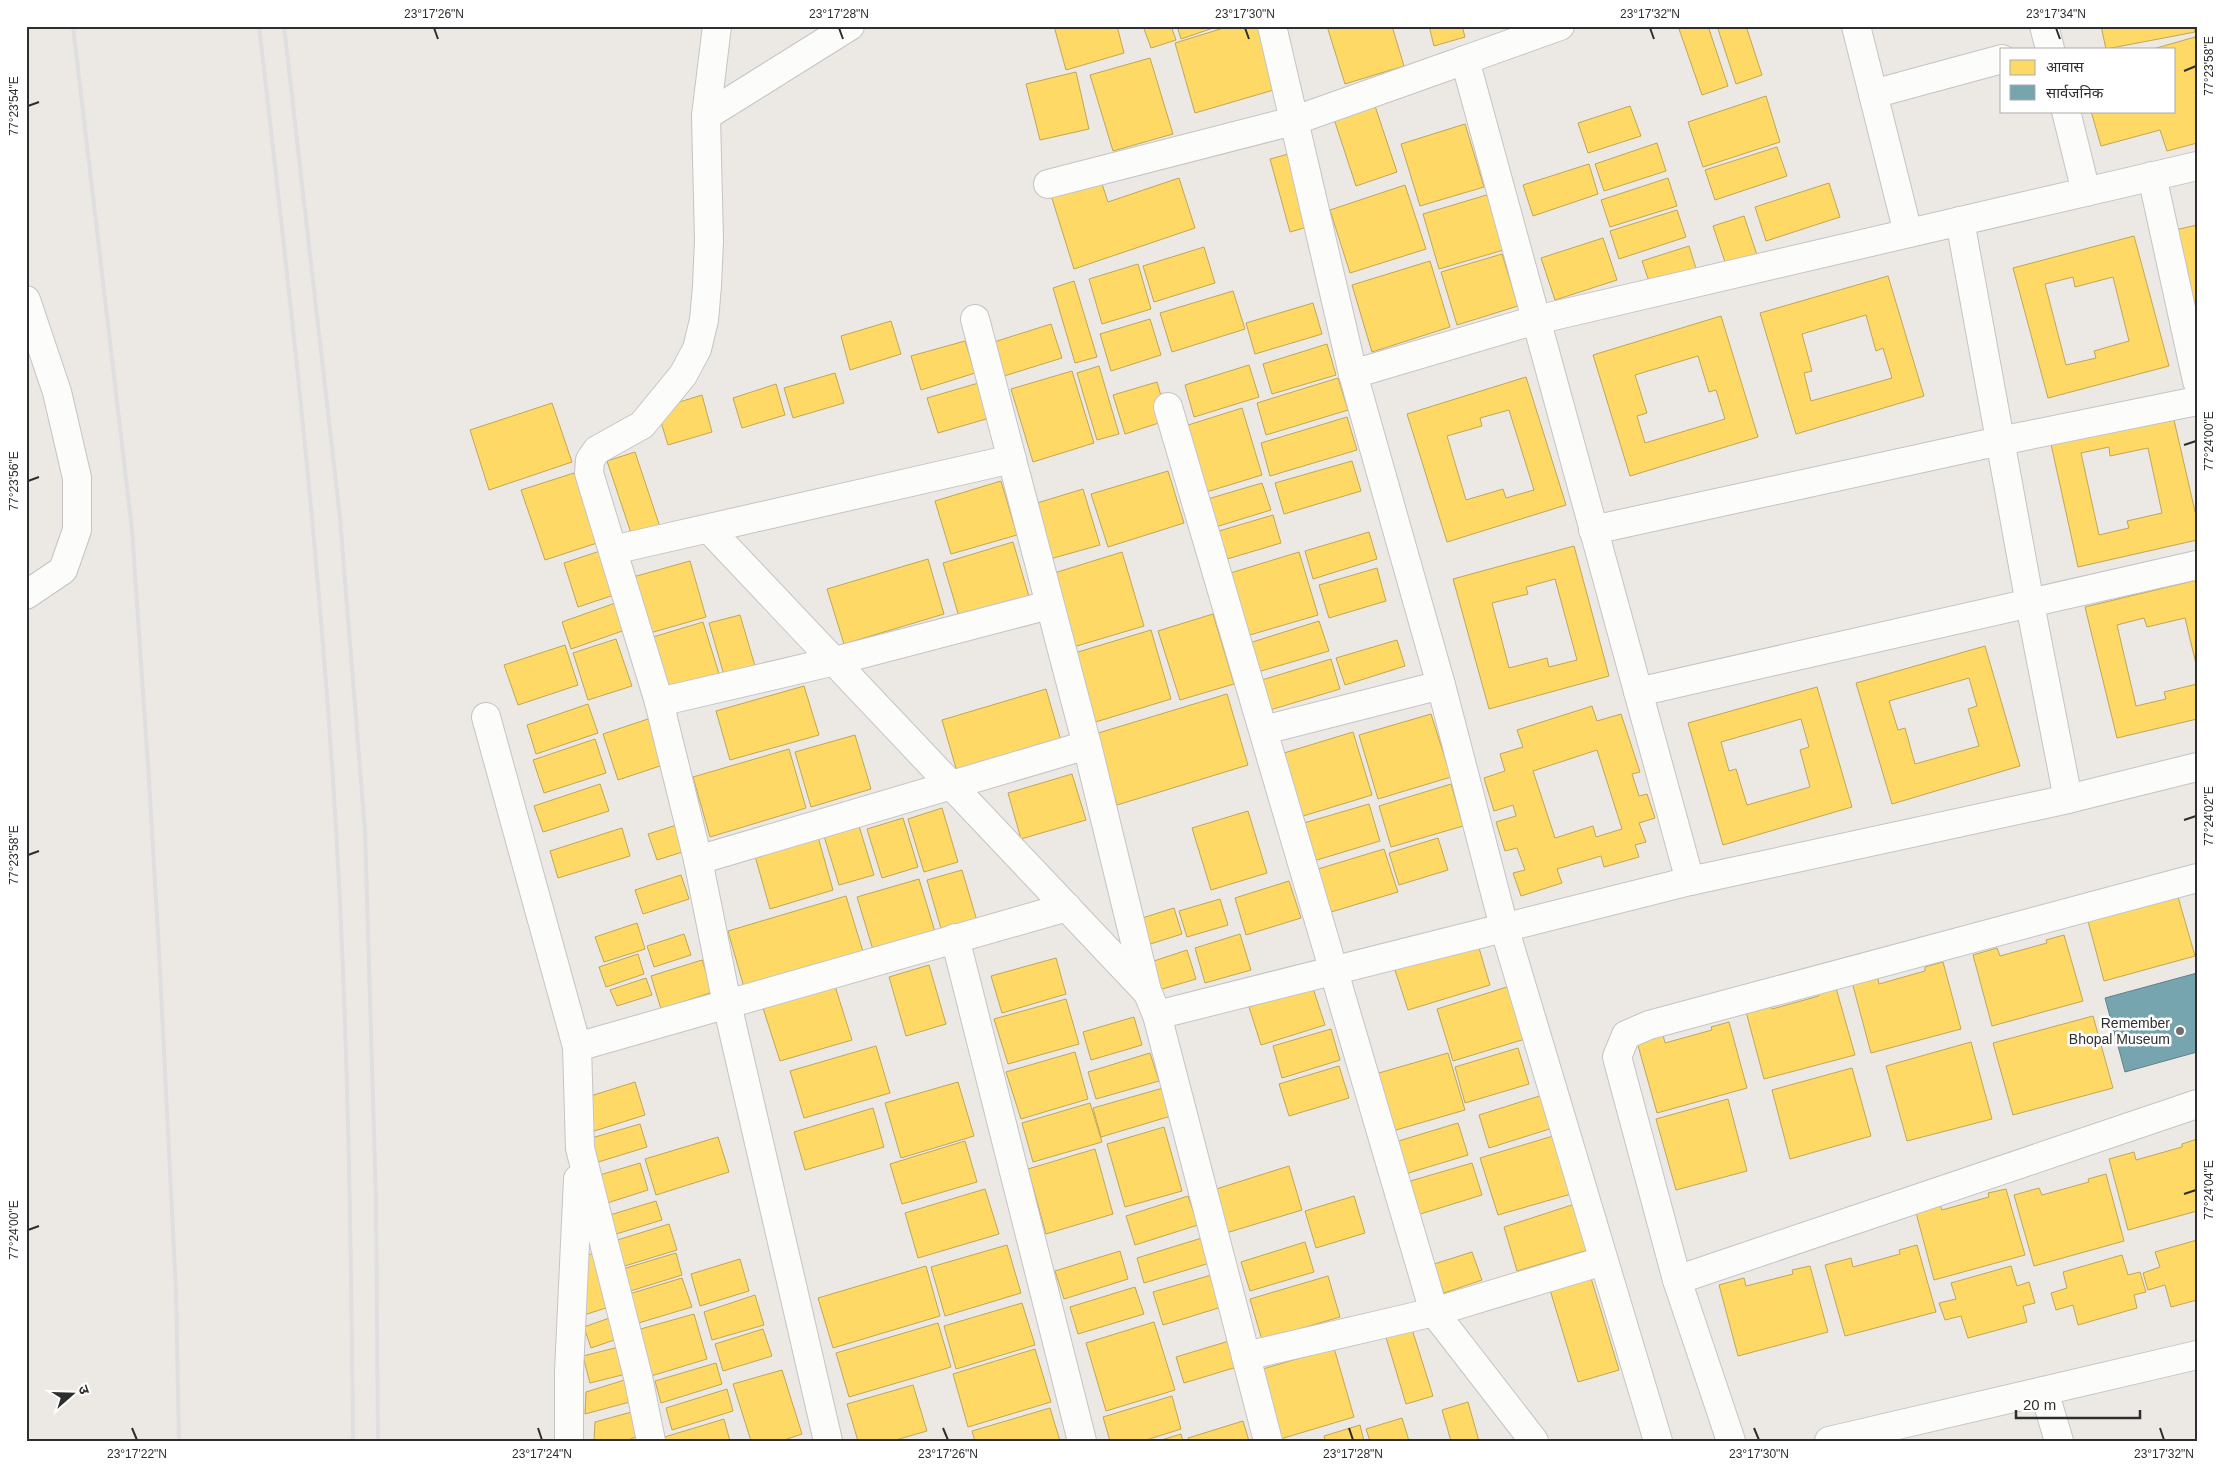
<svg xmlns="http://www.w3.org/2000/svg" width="2223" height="1467" font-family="Helvetica,'Noto Sans Devanagari',sans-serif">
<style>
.homes{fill:#ffd966;stroke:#c0a655;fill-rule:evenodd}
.public{fill:#76a5af;stroke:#608188}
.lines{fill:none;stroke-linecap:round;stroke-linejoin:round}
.minor-casing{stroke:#c5c4c5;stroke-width:30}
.minor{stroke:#fcfcfb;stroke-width:28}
.rail{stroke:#dfdfe1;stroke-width:4}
.ticks{fill:none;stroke:#2e2e2e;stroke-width:2}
.poi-dot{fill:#706f6e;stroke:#fff;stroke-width:2}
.labels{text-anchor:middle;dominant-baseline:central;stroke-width:5;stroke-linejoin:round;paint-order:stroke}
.poi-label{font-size:14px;fill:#2e2e2e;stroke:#fff;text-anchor:end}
.neatline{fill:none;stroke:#2e2e2e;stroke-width:2}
.ticks-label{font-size:12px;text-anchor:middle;fill:#2e2e2e}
</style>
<rect width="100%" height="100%" fill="#ece8e4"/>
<g class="homes">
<path d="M1054 26H1117L1124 53 1066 70Z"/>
<path d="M1143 26H1171L1176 40 1151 48Z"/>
<path d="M1177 26H1219L1181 39Z"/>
<path d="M1230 26H1258L1277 89 1195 113 1175 43Z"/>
<path d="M1327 26H1392L1404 66 1345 84Z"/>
<path d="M1429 26H1462L1465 37 1434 46Z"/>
<path d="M1678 26H1708L1728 86 1702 95Z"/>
<path d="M1717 26H1746L1762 75 1736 84Z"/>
<path d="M2101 26H2194L2195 32 2106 49Z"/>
<path d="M2195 37 2197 46V91L2195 92 2197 100V143L2167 151 2160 130 2101 146 2091 111H2174V49H2153Z"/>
<path d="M1150 58 1173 134 1113 151 1090 75Z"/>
<path d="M1076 72 1089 129 1040 140 1026 84Z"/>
<path d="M1766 96 1780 142 1703 167 1688 122Z"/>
<path d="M1373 100 1397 172 1356 186 1332 113Z"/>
<path d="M1630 106 1641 136 1588 153 1578 123Z"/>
<path d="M1465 124 1484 187 1420 206 1401 144Z"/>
<path d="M1657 143 1666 171 1604 191 1595 164Z"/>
<path d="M1777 147 1787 176 1715 200 1705 170Z"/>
<path d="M1292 153 1311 226 1290 232 1270 159Z"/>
<path d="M1589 164 1598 194 1533 216 1523 185Z"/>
<path d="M1100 178 1108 202 1179 178 1195 228 1074 269 1050 192Z"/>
<path d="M1668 178 1677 206 1610 227 1601 200Z"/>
<path d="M1829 183 1840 217 1766 241 1755 207Z"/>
<path d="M1405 185 1426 249 1350 273 1330 210Z"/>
<path d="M1490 194 1507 249 1439 269 1423 214Z"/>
<path d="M1677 210 1686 237 1619 259 1610 231Z"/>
<path d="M1744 216 1757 255 1726 265 1713 226Z"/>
<path d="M2197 225V363L2162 233Z"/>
<path d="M2134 236 2169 366 2048 398 2013 268ZM2073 277 2075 287 2113 277 2129 341 2094 351 2096 358 2066 365 2045 284Z"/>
<path d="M1603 238 1617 280 1555 300 1541 258Z"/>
<path d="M1689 246 1699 278 1653 293 1642 261Z"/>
<path d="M1204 247 1215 283 1154 302 1143 266Z"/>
<path d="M1502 254 1518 306 1457 325 1441 272Z"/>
<path d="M1430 261 1450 327 1372 352 1352 285Z"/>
<path d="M1138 264 1151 309 1102 324 1089 279Z"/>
<path d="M1888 276 1924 396 1796 434 1760 313ZM1866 315 1876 351 1883 348 1892 378 1811 401 1804 373 1812 371 1802 334Z"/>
<path d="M1074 281 1097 357 1075 363 1053 288Z"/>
<path d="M1233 291 1245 329 1172 352 1160 313Z"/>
<path d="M1313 303 1322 334 1255 354 1246 323Z"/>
<path d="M1721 316 1758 437 1630 476 1593 355ZM1698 356 1709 392 1716 390 1725 419 1645 443 1637 416 1647 413 1635 375Z"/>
<path d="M1150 319 1161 355 1111 371 1100 334Z"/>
<path d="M891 321 901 354 850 370 841 336Z"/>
<path d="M1051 324 1062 358 1004 376 994 342Z"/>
<path d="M965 341 975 373 921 390 911 356Z"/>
<path d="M1327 344 1336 375 1272 394 1263 364Z"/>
<path d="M1249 365 1259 397 1194 417 1185 385Z"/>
<path d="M1099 366 1119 434 1097 440 1077 373Z"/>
<path d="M1072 371 1094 443 1033 462 1011 389Z"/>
<path d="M835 373 844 403 793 418 784 388Z"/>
<path d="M1526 377 1566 505 1447 542 1407 414ZM1509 410 1534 490 1506 498 1503 489 1466 500 1447 436 1482 426 1480 418Z"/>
<path d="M1338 378 1348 410 1266 435 1257 403Z"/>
<path d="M982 382 993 417 938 433 927 398Z"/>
<path d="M1157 382 1168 420 1125 434 1113 395Z"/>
<path d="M776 384 785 415 742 428 733 398Z"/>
<path d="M702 395 712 432 668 445 657 409Z"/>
<path d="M552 403 572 462 489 490 470 430Z"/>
<path d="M2171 407 2197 520V540L2078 567 2049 435ZM2109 447 2110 456 2148 448 2162 513 2127 521 2129 528 2099 535 2081 453Z"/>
<path d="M1242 408 1262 475 1203 493 1182 427Z"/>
<path d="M1347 417 1357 450 1270 476 1261 443Z"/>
<path d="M635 452 661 530 633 539 607 461Z"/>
<path d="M1352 461 1361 491 1284 514 1275 483Z"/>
<path d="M1168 471 1184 523 1108 547 1091 494Z"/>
<path d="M574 473 597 543 545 560 521 490Z"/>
<path d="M1001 481 1017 535 951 554 935 501Z"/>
<path d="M1262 483 1271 510 1209 529 1201 501Z"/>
<path d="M1083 489 1100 545 1050 559 1034 504Z"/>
<path d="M1273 515 1281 543 1217 562 1209 534Z"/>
<path d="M1369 532 1377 559 1313 579 1305 551Z"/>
<path d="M1013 542 1030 600 960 620 943 563Z"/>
<path d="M1574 546 1609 676 1489 709 1453 579ZM1555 579 1577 660 1549 667 1547 658 1509 668 1492 603 1528 594 1526 587Z"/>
<path d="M600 551 614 595 578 607 564 563Z"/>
<path d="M1122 552 1144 626 1070 648 1048 575Z"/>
<path d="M1299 552 1318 615 1243 637 1224 575Z"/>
<path d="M928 559 944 614 844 644 827 589Z"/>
<path d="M690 561 706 617 650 633 633 577Z"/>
<path d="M1377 568 1386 601 1329 618 1319 585Z"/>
<path d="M2197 580V668L2185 618 2147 627 2144 618 2117 625 2136 706 2166 699 2164 692 2197 684V719L2117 738 2085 607Z"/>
<path d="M618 602 628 629 571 649 562 622Z"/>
<path d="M1213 614 1234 684 1180 700 1158 631Z"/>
<path d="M740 615 755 666 724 675 709 623Z"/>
<path d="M1319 621 1329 651 1251 674 1243 645Z"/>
<path d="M703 622 720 677 670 691 653 637Z"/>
<path d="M1151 630 1171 699 1089 724 1068 655Z"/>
<path d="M616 639 632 686 588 700 573 653Z"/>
<path d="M1397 640 1405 666 1345 685 1336 658Z"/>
<path d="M565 645 578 685 518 705 504 665Z"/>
<path d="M1985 646 2020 766 1892 804 1856 683ZM1969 678 1977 706 1968 709 1979 746 1915 764 1905 728 1898 730 1889 701Z"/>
<path d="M1331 659 1340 689 1260 713 1252 683Z"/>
<path d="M804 686 819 735 730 760 716 711Z"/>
<path d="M1817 687 1852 807 1723 845 1688 723ZM1801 719 1809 747 1800 750 1810 787 1747 805 1736 769 1729 771 1721 742Z"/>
<path d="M1046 689 1062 744 958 775 942 720Z"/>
<path d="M1227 694 1248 765 1117 805 1095 734Z"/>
<path d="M588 704 598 733 536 754 527 725Z"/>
<path d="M1592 706 1597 721 1621 714 1640 772 1632 774 1639 796 1647 794 1655 818 1639 823 1646 842 1635 845 1639 857 1604 867 1601 856 1557 869 1562 883 1521 896 1513 873 1525 870 1517 848 1505 851 1496 822 1516 816 1513 805 1494 811 1484 778 1505 771 1500 754 1523 747 1517 730ZM1597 750 1622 829 1596 837 1593 826 1555 838 1533 771Z"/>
<path d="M1431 714 1451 777 1378 799 1359 735Z"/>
<path d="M657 716 672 762 618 780 603 734Z"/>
<path d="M1353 732 1372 795 1290 820 1271 757Z"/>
<path d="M855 735 871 789 811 807 795 752Z"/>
<path d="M595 739 606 773 544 793 533 760Z"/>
<path d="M789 749 806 808 710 837 693 777Z"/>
<path d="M1072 774 1086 820 1021 839 1008 793Z"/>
<path d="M600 784 609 811 543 832 534 806Z"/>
<path d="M1451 784 1463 826 1391 847 1379 806Z"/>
<path d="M1369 804 1380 841 1307 863 1297 825Z"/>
<path d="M942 808 958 862 924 872 908 819Z"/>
<path d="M1248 811 1267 873 1211 890 1192 828Z"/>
<path d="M903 818 918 867 882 878 867 829Z"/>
<path d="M680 824 689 850 657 860 648 834Z"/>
<path d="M859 826 874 875 839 885 824 836Z"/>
<path d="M622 828 630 856 558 878 550 851Z"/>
<path d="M818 837 833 890 770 909 755 856Z"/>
<path d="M1438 838 1448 870 1399 885 1389 853Z"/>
<path d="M1384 849 1398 892 1321 915 1308 872Z"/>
<path d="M962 870 977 921 942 932 927 880Z"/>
<path d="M681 875 689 899 643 914 635 890Z"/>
<path d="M919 879 936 935 874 953 857 897Z"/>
<path d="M1289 881 1301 918 1246 935 1235 898Z"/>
<path d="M2176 890 2195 956 2104 981 2085 910Z"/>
<path d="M846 896 864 955 745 991 728 931Z"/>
<path d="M1220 899 1228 925 1187 937 1179 911Z"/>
<path d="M1174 908 1182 934 1144 946 1136 920Z"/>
<path d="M637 923 645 949 604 962 595 937Z"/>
<path d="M684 934 691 955 654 967 647 946Z"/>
<path d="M1240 934 1251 970 1205 983 1195 948Z"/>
<path d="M2064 935 2083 1001 1992 1026 1973 955 1997 948 2000 956 2047 943 2046 940Z"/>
<path d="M1476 938 1490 985 1408 1010 1393 964Z"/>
<path d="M1187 950 1196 979 1159 990 1151 962Z"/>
<path d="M638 954 644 974 606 987 599 967Z"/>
<path d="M1056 958 1066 994 1002 1013 991 976Z"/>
<path d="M702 960 713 992 661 1009 651 976Z"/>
<path d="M1943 962 1961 1029 1871 1053 1852 982 1877 975 1879 984 1925 971V967Z"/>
<path d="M929 965 946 1024 906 1036 889 977Z"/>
<path d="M646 978 652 995 617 1006 610 990Z"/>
<path d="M835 986 852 1040 780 1061 763 1008Z"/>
<path d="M1510 986 1525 1039 1453 1061 1437 1009Z"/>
<path d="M1313 988 1325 1025 1261 1045 1249 1007Z"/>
<path d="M1836 988 1855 1055 1764 1079 1745 1008 1770 1001 1772 1009 1819 996 1818 993Z"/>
<path d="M1066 999 1079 1044 1008 1064 994 1019Z"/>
<path d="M2093 1016 2113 1088 2013 1115 1993 1043Z"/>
<path d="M1134 1017 1142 1045 1091 1060 1083 1032Z"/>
<path d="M1729 1022 1747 1088 1657 1113 1637 1042 1663 1035 1665 1043 1712 1030 1711 1027Z"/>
<path d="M1331 1029 1340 1060 1282 1078 1273 1046Z"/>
<path d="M1971 1042 1992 1119 1907 1141 1886 1066Z"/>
<path d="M876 1046 890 1093 804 1118 790 1071Z"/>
<path d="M1518 1048 1529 1084 1465 1103 1455 1067Z"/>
<path d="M1075 1052 1088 1099 1021 1119 1006 1072Z"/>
<path d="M1150 1053 1159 1081 1096 1099 1088 1072Z"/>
<path d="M1448 1053 1465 1110 1389 1132 1372 1075Z"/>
<path d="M1339 1066 1349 1098 1289 1116 1279 1084Z"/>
<path d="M1852 1068 1871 1136 1790 1159 1772 1090Z"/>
<path d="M635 1082 645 1115 588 1133 578 1100Z"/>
<path d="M958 1082 974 1136 901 1158 885 1103Z"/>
<path d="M1163 1088 1171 1116 1101 1137 1093 1108Z"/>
<path d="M1549 1093 1559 1126 1489 1148 1479 1115Z"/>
<path d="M1728 1099 1747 1171 1676 1190 1656 1119Z"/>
<path d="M1090 1103 1102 1142 1033 1162 1022 1123Z"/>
<path d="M873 1108 884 1147 805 1170 794 1132Z"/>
<path d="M1458 1123 1468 1155 1402 1175 1392 1143Z"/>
<path d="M640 1124 647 1147 595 1163 588 1139Z"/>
<path d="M1164 1127 1182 1191 1125 1207 1107 1144Z"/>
<path d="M1553 1136 1571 1194 1498 1215 1480 1158Z"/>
<path d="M718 1137 729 1172 656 1195 645 1159Z"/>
<path d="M2197 1139V1211L2128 1230 2109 1159 2134 1152 2136 1160 2182 1147V1144Z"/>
<path d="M965 1141 977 1182 902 1204 890 1164Z"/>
<path d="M1095 1149 1113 1214 1046 1234 1028 1169Z"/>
<path d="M640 1163 648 1190 601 1205 593 1177Z"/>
<path d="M1472 1163 1482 1195 1417 1215 1407 1182Z"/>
<path d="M1289 1166 1302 1210 1226 1233 1213 1190Z"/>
<path d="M2106 1174 2124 1241 2034 1266 2014 1195 2039 1188 2042 1195 2089 1182 2088 1179Z"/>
<path d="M985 1189 999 1234 918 1258 905 1213Z"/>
<path d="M2006 1189 2025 1255 1934 1280 1915 1209 1939 1202 1942 1210 1989 1197 1988 1193Z"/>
<path d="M1188 1196 1198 1225 1135 1245 1126 1216Z"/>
<path d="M1354 1196 1365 1233 1316 1248 1305 1211Z"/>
<path d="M656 1201 662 1220 616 1234 610 1215Z"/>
<path d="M1581 1202 1595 1248 1517 1271 1504 1227Z"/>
<path d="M669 1224 677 1250 618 1268 611 1242Z"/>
<path d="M1205 1237 1213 1262 1144 1283 1137 1258Z"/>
<path d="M2197 1240V1300L2171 1307 2165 1285 2148 1290 2143 1273 2160 1267 2155 1252Z"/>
<path d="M1305 1242 1314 1272 1250 1291 1241 1262Z"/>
<path d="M1007 1245 1021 1293 945 1316 931 1267Z"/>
<path d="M1917 1245 1936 1312 1845 1336 1825 1265 1851 1258 1853 1267 1900 1254 1899 1250Z"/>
<path d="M1120 1251 1128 1279 1064 1299 1055 1271Z"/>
<path d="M1472 1252 1482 1280 1444 1293 1434 1264Z"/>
<path d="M599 1253 615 1305 584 1315 579 1256Z"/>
<path d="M676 1253 682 1275 624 1293 616 1271Z"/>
<path d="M2122 1255 2128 1275 2140 1272 2146 1292 2134 1295 2137 1308 2078 1325 2073 1305 2056 1310 2051 1293 2067 1288 2063 1272Z"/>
<path d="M740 1259 749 1291 700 1306 691 1274Z"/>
<path d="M926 1266 940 1316 833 1348 818 1298Z"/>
<path d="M1810 1266 1828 1332 1738 1356 1719 1285 1744 1278 1746 1286 1793 1274 1792 1270Z"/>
<path d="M2011 1266 2017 1286 2029 1282 2035 1303 2023 1306 2027 1322 1968 1338 1961 1316 1945 1320 1939 1303 1956 1299 1951 1283Z"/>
<path d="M1215 1274 1225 1306 1163 1325 1153 1292Z"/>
<path d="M1328 1276 1340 1317 1262 1340 1250 1299Z"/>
<path d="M682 1278 692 1307 635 1324 626 1295Z"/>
<path d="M1591 1278 1619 1370 1578 1382 1550 1290Z"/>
<path d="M1135 1287 1144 1314 1078 1334 1070 1307Z"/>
<path d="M755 1295 764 1325 712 1340 704 1312Z"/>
<path d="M1022 1303 1035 1345 956 1369 944 1326Z"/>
<path d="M694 1314 707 1359 651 1376 637 1330Z"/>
<path d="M615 1316 623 1337 591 1348 584 1327Z"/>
<path d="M1154 1322 1175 1390 1106 1411 1086 1343Z"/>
<path d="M938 1323 951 1367 849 1397 836 1353Z"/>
<path d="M1411 1326 1433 1396 1406 1404 1385 1334Z"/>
<path d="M763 1329 772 1356 723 1371 715 1344Z"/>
<path d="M1229 1341 1237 1367 1184 1383 1176 1357Z"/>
<path d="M623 1346 630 1373 590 1383 583 1356Z"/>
<path d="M1334 1348 1354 1417 1277 1440 1256 1371Z"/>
<path d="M1035 1349 1051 1402 968 1427 953 1374Z"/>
<path d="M716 1363 722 1384 661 1403 655 1381Z"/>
<path d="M782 1370 802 1434 781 1441H751L733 1384Z"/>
<path d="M634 1377 641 1399 585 1414 586 1392Z"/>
<path d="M913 1385 927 1431 892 1441H858L847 1404Z"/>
<path d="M727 1389 733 1411 672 1430 666 1408Z"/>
<path d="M1172 1396 1181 1429 1143 1441H1110L1103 1417Z"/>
<path d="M1468 1402 1479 1441H1451L1442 1410Z"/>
<path d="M1050 1408 1060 1441H975L972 1431Z"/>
<path d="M639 1410 647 1433 625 1441H594L595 1422Z"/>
<path d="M1402 1418 1409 1441H1370L1366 1429Z"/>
<path d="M724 1419 730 1441H659L658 1439Z"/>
<path d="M1243 1421 1249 1441H1189L1188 1438Z"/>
<path d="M1360 1425 1364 1441H1325L1324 1436Z"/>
<path d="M1181 1434 1183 1441H1158Z"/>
</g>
<path class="public" d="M2197 973V1052L2125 1072 2105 998Z"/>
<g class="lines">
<g class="minor-casing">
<g id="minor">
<path d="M717 26 706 116 709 240 707 286 704 320 697 349 683 375 642 425 597 450 590 460 589 473 659 702 698 860 727 1004 828 1441"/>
<path d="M1272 26 1353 374 1441 685 1504 927 1658 1441"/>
<path d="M1560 26 1465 60 1690 881"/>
<path d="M1856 26 1908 233"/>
<path d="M2044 26 2050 49"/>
<path d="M1873 94 2002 59"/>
<path d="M2066 111 2086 192"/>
<path d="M706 116 850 26"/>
<path d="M2152 176 2197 381"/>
<path d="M1048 184 1293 121 1465 60"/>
<path d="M1960 221 2030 604 2068 799"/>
<path d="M26 300 57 392 77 478V530L63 570 26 595"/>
<path d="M975 319 1087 745 1147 991 1157 1015 1268 1441"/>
<path d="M1353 374 1536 320 2197 166"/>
<path d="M1168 407 1434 1312 1534 1441"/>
<path d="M709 529 1146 991"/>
<path d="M1593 530 2000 441 2197 401"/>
<path d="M613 550 1012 459"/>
<path d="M1638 692 2197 565"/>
<path d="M659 702 835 661 1049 605"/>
<path d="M486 717 577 1047 580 1148 638 1377 651 1441"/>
<path d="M1264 730 1441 685"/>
<path d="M698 860 1087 745"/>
<path d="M955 938 1082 1441"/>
<path d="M1157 1015 1690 881 2068 799 2197 767"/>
<path d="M577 1047 1067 907"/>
<path d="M1677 1280 2197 1104"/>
<path d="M1246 1356 1434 1312 1603 1261"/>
<path d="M2044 1391 2059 1441"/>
<path d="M569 1441V1372L578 1179"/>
<path d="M1731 1441 1677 1280 1617 1057 1626 1035 1649 1025 2197 878"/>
<path d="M1829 1441 2197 1355"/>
</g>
</g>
<use href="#minor" class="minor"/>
<g class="rail">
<path d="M73 26 132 530 149 780 159 951 176 1291 179 1441"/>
<path d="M259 26C290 293 320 560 336 828 348 1032 351 1237 353 1441"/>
<path d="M284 26 340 518 365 831 376 1200 378 1441"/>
</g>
</g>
<path class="ticks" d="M434 28 438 39M839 28 843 39M1245 28 1249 39M1650 28 1654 39M2056 28 2060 39M2184 71 2196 66M28 106 39 102M2184 445 2196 441M28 481 39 477M2184 820 2196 816M28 855 39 851M2184 1194 2196 1190M28 1230 39 1226M132 1428 137 1440M538 1428 542 1440M943 1428 948 1440M1349 1428 1353 1440M1754 1428 1759 1440M2160 1428 2164 1440"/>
<circle class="poi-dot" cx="2180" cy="1031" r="5"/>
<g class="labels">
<g class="poi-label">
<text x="2170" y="1023">Remember<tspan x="2170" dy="16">Bhopal Museum</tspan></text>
</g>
</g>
<rect width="2223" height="1467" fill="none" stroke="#ffffff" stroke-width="55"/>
<rect x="2000" y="48" width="175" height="65" fill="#ffffff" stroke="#ababab"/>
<rect x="2010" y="60" width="25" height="15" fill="#ffd966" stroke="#ababab"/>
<text x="2046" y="72" font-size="15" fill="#2e2e2e">आवास</text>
<rect x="2010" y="85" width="25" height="15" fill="#76a5af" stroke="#ababab"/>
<text x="2046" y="98" font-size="15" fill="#2e2e2e">सार्वजनिक</text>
<g transform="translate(72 1394) rotate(70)" stroke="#ffffff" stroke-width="4" paint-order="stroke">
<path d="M0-4L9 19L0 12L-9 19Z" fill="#2e2e2e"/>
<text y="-8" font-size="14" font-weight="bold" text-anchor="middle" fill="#2e2e2e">उ</text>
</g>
<path d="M2016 1410v8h124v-8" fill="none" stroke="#2e2e2e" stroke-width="2.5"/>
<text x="2023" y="1410" font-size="15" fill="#2e2e2e" stroke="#ffffff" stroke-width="4" paint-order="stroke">20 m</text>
<rect x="28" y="28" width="2168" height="1412" class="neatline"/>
<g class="ticks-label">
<text x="434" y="18">23°17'26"N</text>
<text x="839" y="18">23°17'28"N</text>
<text x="1245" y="18">23°17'30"N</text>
<text x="1650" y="18">23°17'32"N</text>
<text x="2056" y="18">23°17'34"N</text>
<text transform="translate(2209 66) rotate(-90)" y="4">77°23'58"E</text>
<text transform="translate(14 106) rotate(-90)" y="4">77°23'54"E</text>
<text transform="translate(2209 441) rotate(-90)" y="4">77°24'00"E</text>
<text transform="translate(14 481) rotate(-90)" y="4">77°23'56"E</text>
<text transform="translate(2209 816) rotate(-90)" y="4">77°24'02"E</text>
<text transform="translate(14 855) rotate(-90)" y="4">77°23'58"E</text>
<text transform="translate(2209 1190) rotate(-90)" y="4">77°24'04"E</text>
<text transform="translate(14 1230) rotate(-90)" y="4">77°24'00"E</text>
<text x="137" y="1458">23°17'22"N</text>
<text x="542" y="1458">23°17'24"N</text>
<text x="948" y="1458">23°17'26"N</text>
<text x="1353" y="1458">23°17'28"N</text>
<text x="1759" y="1458">23°17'30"N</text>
<text x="2164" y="1458">23°17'32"N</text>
</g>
</svg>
